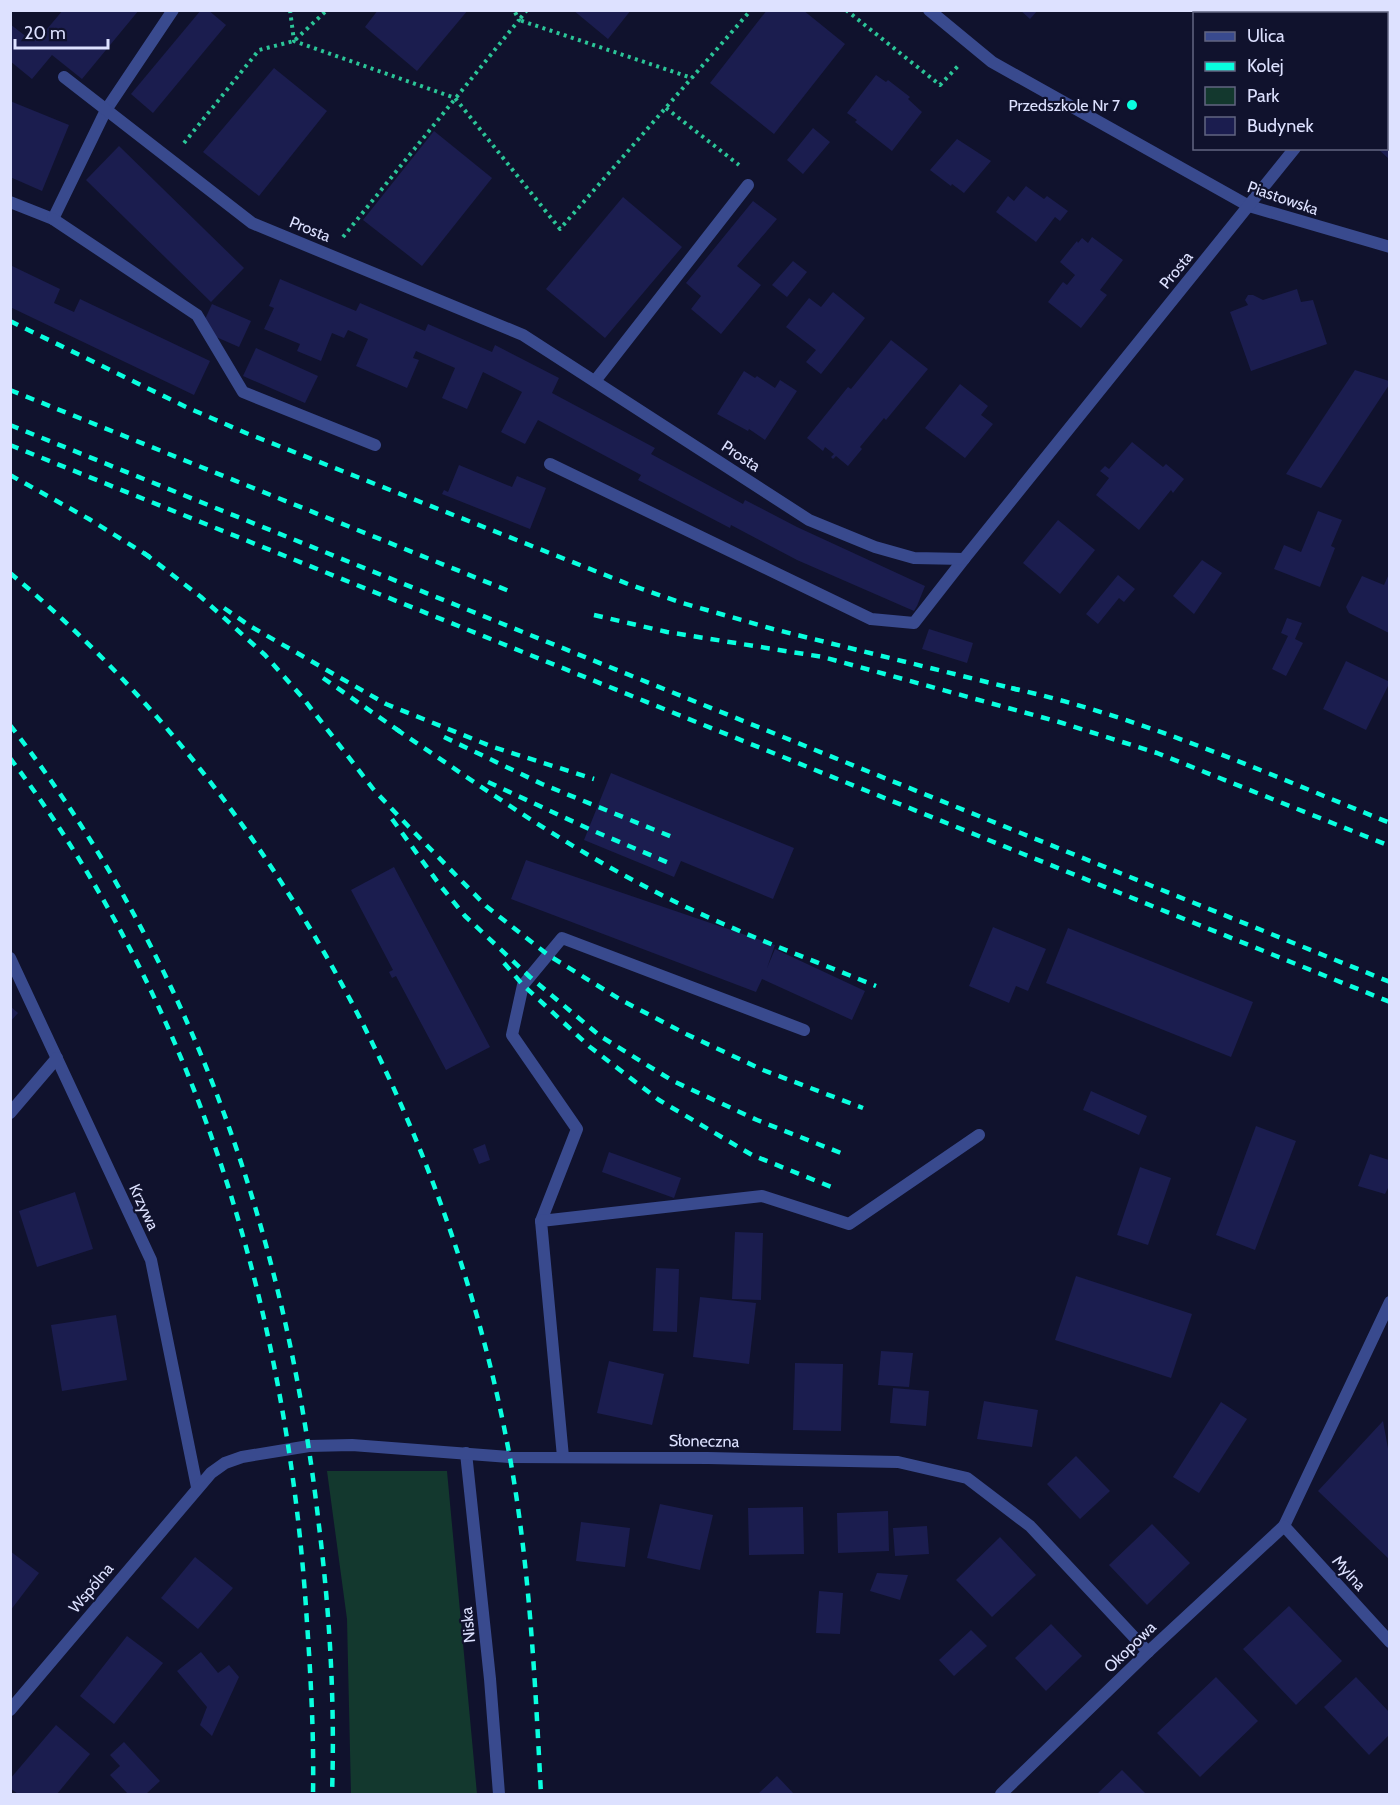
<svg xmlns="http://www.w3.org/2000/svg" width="1400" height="1805" font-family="Cabin,sans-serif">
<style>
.green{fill:#13382e}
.building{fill:#1b1d4f}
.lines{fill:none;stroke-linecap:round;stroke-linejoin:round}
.path{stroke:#2bc598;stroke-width:4;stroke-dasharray:3 4.5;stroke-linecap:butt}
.service{stroke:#394a8e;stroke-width:12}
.minor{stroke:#394a8e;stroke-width:12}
.rail{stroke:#09ffdf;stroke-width:4.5;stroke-dasharray:9 8;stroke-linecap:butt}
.poi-dot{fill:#09ffdf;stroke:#10122d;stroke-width:2}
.labels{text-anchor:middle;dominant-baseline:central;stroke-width:4.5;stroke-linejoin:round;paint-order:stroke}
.poi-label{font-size:16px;fill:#dde1ff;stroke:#10122d;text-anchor:end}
.street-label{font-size:16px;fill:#dde1ff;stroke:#10122d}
</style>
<rect width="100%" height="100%" fill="#10122d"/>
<path class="green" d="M327 1471H447L477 1794H351L347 1619Z"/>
<g class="building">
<path d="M63 10H139L82 79 52 55 32 79 10 61V24L28 38 30 35 37 41Z"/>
<path d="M201 10H208L226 25 153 113 131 94Z"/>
<path d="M378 10H468L417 71 365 27Z"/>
<path d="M573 10H631L608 39Z"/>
<path d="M767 10H803L845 44 774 134 710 83Z"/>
<path d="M1020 10H1038L1030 19Z"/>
<path d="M274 68 327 111 259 196 203 152Z"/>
<path d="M876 75 886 82 888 80 910 97 908 99 922 112 892 151 855 122 857 120 847 113Z"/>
<path d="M10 101 69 125 42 191 10 177Z"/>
<path d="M1389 119V159L1377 148H1386V123Z"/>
<path d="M813 128 830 142 803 174 787 160Z"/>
<path d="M434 131 492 178 422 266 363 220Z"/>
<path d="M957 139 991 161 964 193 952 184 951 186 930 170Z"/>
<path d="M119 146 244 268 211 302 86 180Z"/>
<path d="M1026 186 1044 199 1047 196 1068 211 1060 221 1055 217 1036 242 996 212 1008 196 1014 201Z"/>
<path d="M623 197 682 247 605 338 546 289Z"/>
<path d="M753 201 777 219 737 266 761 285 721 334 691 309 701 296 686 283Z"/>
<path d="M1092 237 1123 260 1100 290 1107 295 1081 328 1048 302 1063 282 1067 285 1075 275 1060 262 1077 241 1078 243 1082 238 1088 243Z"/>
<path d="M793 261 807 272 787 297 772 285Z"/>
<path d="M10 265 60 289 54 303 74 312 80 299 210 361 194 395 10 307Z"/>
<path d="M280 279 356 311 360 303 425 331 428 324 492 352 495 345 559 378 552 393 655 448 651 454 743 504 745 500 797 527 925 586 917 606 914 611 797 560 731 525 730 528 638 480 641 475 538 420 525 444 501 432 522 392 483 372 467 409 442 398 455 368 416 351 413 358 419 360 407 388 356 366 368 339 348 330 344 338 332 333 321 361 297 351 300 344 264 329 274 308 269 306Z"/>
<path d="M1297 289 1301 302 1313 300 1327 344 1251 371 1230 312 1248 305 1245 300 1248 295H1253L1263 300Z"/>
<path d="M833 292 865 318 821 374 806 362 816 350 786 327 809 298 821 307Z"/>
<path d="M212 304 251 321 239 347 200 330Z"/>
<path d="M891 340 928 369 886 420 884 418 860 447 862 449 848 466 836 456 833 459 831 457 834 454 825 447 823 451 807 438 848 387 851 389Z"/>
<path d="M256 348 318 376 305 403 243 376Z"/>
<path d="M1355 370 1389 381V385L1321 488 1286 474Z"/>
<path d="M744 371 755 378 757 376 775 388 780 380 797 391 765 440 749 429 748 431 717 414Z"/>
<path d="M960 384 988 406 981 415 993 424 965 458 925 428Z"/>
<path d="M1132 442 1163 467 1166 464 1184 479 1173 493 1171 490 1139 530 1096 495 1109 478 1100 471 1105 466 1109 469Z"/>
<path d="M459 465 512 487 517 476 546 488 530 529 442 494 444 490 448 492Z"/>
<path d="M1318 511 1342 520 1331 546 1335 548 1320 587 1274 569 1284 545 1301 552Z"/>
<path d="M1058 520 1095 550 1060 594 1023 563Z"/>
<path d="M1202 560 1222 573 1194 614 1173 596Z"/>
<path d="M1389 574V633L1349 613 1346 607 1362 576 1384 585Z"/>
<path d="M1118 575 1135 589 1124 602 1119 598 1098 624 1086 614Z"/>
<path d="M1287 618 1302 623 1295 639 1303 643 1286 676 1272 669 1288 636 1281 633Z"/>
<path d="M929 629 973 643 967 663 922 649Z"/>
<path d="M1346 661 1390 682 1366 730 1323 709Z"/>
<path d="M611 773 794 848 773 899 681 861 674 877 584 840Z"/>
<path d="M526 860 775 945 767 968 775 949 865 991 852 1020 762 979 756 992 511 899Z"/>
<path d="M394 867 490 1047 446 1070 396 976 392 978 389 972 393 970 351 890Z"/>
<path d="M993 927 1046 949 1028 991 1016 986 1009 1003 969 986Z"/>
<path d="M1068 928 1253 1002 1231 1057 1046 983Z"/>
<path d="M10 1006 18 1013 10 1022Z"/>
<path d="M1091 1091 1147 1116 1139 1135 1083 1110Z"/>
<path d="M1256 1126 1296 1141 1255 1250 1216 1235Z"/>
<path d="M485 1144 490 1160 479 1164 473 1149Z"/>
<path d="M609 1152 681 1178 674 1198 602 1172Z"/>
<path d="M1370 1154 1389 1160V1186L1385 1194 1358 1186Z"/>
<path d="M1140 1167 1171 1178 1148 1245 1117 1235Z"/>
<path d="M75 1192 93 1249 37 1267 19 1211Z"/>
<path d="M735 1232 763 1233 761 1300 732 1299Z"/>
<path d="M656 1268 679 1269 677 1332 653 1331Z"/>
<path d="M1076 1276 1192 1314 1171 1378 1055 1340Z"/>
<path d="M700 1297 756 1303 749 1364 693 1357Z"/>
<path d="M116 1315 127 1380 62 1391 51 1325Z"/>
<path d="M881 1351 913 1353 909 1387 878 1385Z"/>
<path d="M609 1361 664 1374 652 1425 597 1413Z"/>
<path d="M795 1363 843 1364 841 1431 793 1430Z"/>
<path d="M893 1388 929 1391 926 1426 890 1423Z"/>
<path d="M984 1401 1038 1410 1032 1447 977 1439Z"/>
<path d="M1221 1402 1247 1419 1199 1493 1173 1477Z"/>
<path d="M1383 1421 1389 1454V1559L1318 1491Z"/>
<path d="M1076 1456 1110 1491 1080 1519 1047 1484Z"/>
<path d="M660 1504 713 1515 700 1570 647 1558Z"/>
<path d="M803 1507 804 1554 749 1555 748 1508Z"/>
<path d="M888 1511 889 1551 838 1553 837 1513Z"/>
<path d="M581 1522 630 1528 625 1567 576 1561Z"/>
<path d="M1152 1524 1190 1563 1147 1605 1109 1565Z"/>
<path d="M927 1526 929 1554 895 1556 893 1528Z"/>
<path d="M1000 1537 1036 1575 992 1617 956 1580Z"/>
<path d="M10 1551 39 1573 10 1611Z"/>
<path d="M195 1557 233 1588 198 1629 161 1598Z"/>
<path d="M877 1573 908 1575 900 1600 870 1591Z"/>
<path d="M819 1591 843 1593 840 1634 816 1633Z"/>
<path d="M1289 1606 1342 1661 1296 1705 1243 1649Z"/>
<path d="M1051 1624 1082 1656 1046 1691 1015 1658Z"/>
<path d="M971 1630 987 1646 954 1676 939 1660Z"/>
<path d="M127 1636 163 1663 114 1724 80 1696Z"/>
<path d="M201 1652 218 1673 229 1665 239 1677 212 1736 200 1725 207 1707 177 1671Z"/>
<path d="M1216 1677 1258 1721 1200 1777 1157 1733Z"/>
<path d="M1356 1677 1389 1712V1735L1369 1755 1324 1707Z"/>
<path d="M56 1725 90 1754 57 1794H18L10 1788V1779Z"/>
<path d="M124 1742 160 1781 146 1794H128L110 1775 120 1766 110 1755Z"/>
<path d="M1122 1770 1146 1794H1097Z"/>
<path d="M777 1776 794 1794H758Z"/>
</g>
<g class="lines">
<g class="path">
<path d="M290 10 294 41 455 98 560 229 751 10"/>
<path d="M527 10 519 20 692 78"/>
<path d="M846 10 940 85 960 64"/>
<path d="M666 108 739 165"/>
<path d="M184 143 259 50 294 41 327 10"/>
<path d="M343 237 519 20 514 10"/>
</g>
<g class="service">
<path d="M10 202 53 219 106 110 173 10"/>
<path d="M53 219 197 315 243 392 375 445"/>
<path d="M595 381 748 185"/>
<path d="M550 464 871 619 914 623 964 559"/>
<path d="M541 1221 577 1129 512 1035 523 985 562 938 804 1030"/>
<path d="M563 1457 541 1221 762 1196 849 1224 979 1135"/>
<path d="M1284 1526 1390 1302"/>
</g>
<g class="minor">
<path d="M929 10 992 62 1249 206 1390 247"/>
<path d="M1386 33 1390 29"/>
<path d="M64 77 252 223 523 335 809 520 875 547 914 558 964 559 1295 148"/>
<path d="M10 958 151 1260 197 1487"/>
<path d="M10 1113 57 1058"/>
<path d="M466 1453 490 1679 499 1794"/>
<path d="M10 1710 211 1473 225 1463 242 1457 309 1446 352 1445 509 1457 708 1458 898 1462 967 1478 1030 1526 1148 1652"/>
<path d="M1001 1794 1148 1652 1284 1526 1390 1642"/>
</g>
<g class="rail">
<path d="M10 321 186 407 246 433 628 584 679 602 773 629 1019 690"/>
<path d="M10 390 514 593"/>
<path d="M10 425 1390 982"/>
<path d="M10 445 1390 1002"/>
<path d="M10 475 89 519 150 557"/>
<path d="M144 553 201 597 265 655 303 698 374 790 409 827 486 906 548 955 621 1000 686 1034 763 1070 863 1108"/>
<path d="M10 573C272 791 449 1125 510 1458 530 1569 535 1682 541 1794"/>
<path d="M224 608 250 626 386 704 493 747 594 779"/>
<path d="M594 615 667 632 823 657 1059 722 1157 753 1390 846"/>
<path d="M323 678 402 733"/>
<path d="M1011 688C1142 717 1266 773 1390 823"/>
<path d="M10 725C192 960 286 1233 319 1526 330 1615 335 1705 332 1794"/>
<path d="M396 729C479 785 560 843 650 889 722 927 800 955 876 986"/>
<path d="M444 737 542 784 677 839"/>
<path d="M10 758C199 1009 288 1313 307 1623 311 1680 314 1738 313 1794"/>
<path d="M488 782 589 829 669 863"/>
<path d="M392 819 439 884 465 916 530 977 600 1036 673 1081 757 1120 846 1155"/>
<path d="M504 963 523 985 590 1047 659 1100 752 1155 834 1188"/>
</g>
</g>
<circle class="poi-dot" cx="1132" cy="105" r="6"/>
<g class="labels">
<g class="poi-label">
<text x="1120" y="105">Przedszkole Nr 7</text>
</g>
<g class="street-label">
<text transform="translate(1283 198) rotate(19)">Piastowska</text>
<text transform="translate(310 229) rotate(22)">Prosta</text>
<text transform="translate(1176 270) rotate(-51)">Prosta</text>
<text transform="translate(741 456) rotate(33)">Prosta</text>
<text transform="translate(144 1207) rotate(65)">Krzywa</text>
<text transform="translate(704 1441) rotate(1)">Słoneczna</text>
<text transform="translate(1349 1573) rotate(48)">Mylna</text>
<text transform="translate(91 1588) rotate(-50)">Wspólna</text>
<text transform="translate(468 1625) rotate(-96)">Niska</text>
<text transform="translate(1130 1647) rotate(-44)">Okopowa</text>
</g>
</g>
<rect width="1400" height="1805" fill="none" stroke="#dde1ff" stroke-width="24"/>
<rect x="1193" y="12" width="195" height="138" fill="#10122d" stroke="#626581" stroke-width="1.5"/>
<rect x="1205" y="32" width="30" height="9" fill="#394a8e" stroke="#626581" stroke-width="1.5"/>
<text x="1247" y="42" font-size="18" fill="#dde1ff">Ulica</text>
<rect x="1205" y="62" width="30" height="9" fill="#09ffdf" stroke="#626581" stroke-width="1.5"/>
<text x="1247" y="72" font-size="18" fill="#dde1ff">Kolej</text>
<rect x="1205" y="87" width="30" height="18" fill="#13382e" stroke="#626581" stroke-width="1.5"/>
<text x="1247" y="102" font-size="18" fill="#dde1ff">Park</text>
<rect x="1205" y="117" width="30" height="18" fill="#1b1d4f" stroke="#626581" stroke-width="1.5"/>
<text x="1247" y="132" font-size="18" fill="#dde1ff">Budynek</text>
<path d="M15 39v9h93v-9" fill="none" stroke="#dde1ff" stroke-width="3"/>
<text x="24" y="39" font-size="18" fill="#dde1ff" stroke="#10122d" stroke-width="4.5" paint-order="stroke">20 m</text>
</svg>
